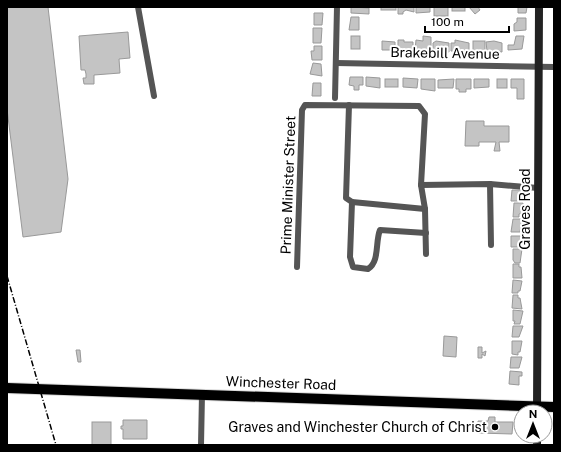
<svg xmlns="http://www.w3.org/2000/svg" width="561" height="452" font-family="'Public Sans',sans-serif">
<style>
.building{fill:#c4c4c4;stroke:#999}
.lines{fill:none;stroke-linecap:round;stroke-linejoin:round}
.primary-casing{stroke:#dbdbdb;stroke-width:12}
.street{stroke:#555;stroke-width:6}
.secondary{stroke:#222;stroke-width:8}
.primary{stroke:#000;stroke-width:10}
.rail{stroke:#000;stroke-width:1.5;stroke-dasharray:6 2 1 2;stroke-linecap:butt}
.poi-dot{fill:#000;stroke:#fff;stroke-width:1.5}
.labels{text-anchor:middle;dominant-baseline:central;stroke-width:4;stroke-linejoin:round;paint-order:stroke}
.street-label{font-size:14px;fill:#000;stroke:#fff}
.poi-label{font-size:14px;fill:#000;stroke:#fff;text-anchor:end}
</style>
<rect width="100%" height="100%" fill="#fff"/>
<g class="building">
<path d="M7 7H48L68 179 61 232 23 237 7 109Z"/>
<path d="M351 7 369 8V14L351 13Z"/>
<rect x="381" y="7" width="15" height="3"/>
<path d="M398 7H414V12L406 10 403 12V14H398Z"/>
<path d="M416 7H430V12L416 13Z"/>
<rect x="434" y="7" width="14" height="9"/>
<rect x="452" y="7" width="13" height="4"/>
<path d="M469 7H478L480 10 475 14Z"/>
<path d="M518 7H527L526 13H518Z"/>
<path d="M314 13H323L322 25H314Z"/>
<path d="M351 17H359V30H349Z"/>
<path d="M517 18H526V30L514 31V24L517 22Z"/>
<path d="M313 28H322L321 43H313Z"/>
<path d="M128 32 130 58 119 59 120 73 94 75V84H84L83 78H86V74L85 70H81L79 36Z"/>
<rect x="351" y="36" width="9" height="13"/>
<path d="M423 36 431 37V50H415L416 40 423 41Z"/>
<path d="M516 36H524L522 49 508 50V45H514Z"/>
<path d="M398 40H404V42H413V50H398Z"/>
<path d="M455 40 469 43V52L451 51V43H455Z"/>
<path d="M382 41 395 42V50H382Z"/>
<path d="M436 41 449 43V52L433 51V43Z"/>
<rect x="473" y="41" width="12" height="11"/>
<path d="M494 41 502 43V52L487 51 486 42Z"/>
<path d="M314 46H322V60H312L311 51H314Z"/>
<path d="M313 63 321 64 322 76 310 74Z"/>
<path d="M350 77H363V85H359V90H354V86L349 85Z"/>
<path d="M366 77 380 78V88L366 86Z"/>
<path d="M403 78 418 79 417 88 403 87Z"/>
<rect x="385" y="79" width="13" height="8"/>
<path d="M421 79H435V91L421 89Z"/>
<path d="M454 79 453 88H438V80Z"/>
<path d="M456 79H471V89H466V92H459V89H456Z"/>
<path d="M474 79H489V87L474 88Z"/>
<rect x="497" y="79" width="10" height="9"/>
<path d="M511 79H524V99H517V88H511Z"/>
<path d="M313 83H321V96H312Z"/>
<path d="M466 121H484V126H509V142H499L500 151H494L496 142H479V146H465Z"/>
<path d="M512 190H521L523 201H511Z"/>
<path d="M514 203H523L522 213 519 214V217H513Z"/>
<path d="M513 219H522L520 232H511Z"/>
<path d="M511 236H521L522 247H511Z"/>
<path d="M513 249H522L520 263H515L513 260Z"/>
<path d="M513 264H519V267H521L522 278H513Z"/>
<path d="M513 280 522 281 520 291H518V293H512Z"/>
<path d="M513 295H518V298H520L522 309 512 308Z"/>
<path d="M513 310 523 311 520 324H514L515 321H513Z"/>
<path d="M513 326H523L519 337H512Z"/>
<path d="M444 336 457 337 456 357 443 356Z"/>
<path d="M512 341H522L520 352H518V355L512 354Z"/>
<path d="M478 347H482V353L486 351 485 356 482 354V358H478Z"/>
<path d="M76 350H80L81 362H78Z"/>
<path d="M511 357H522L519 368H510Z"/>
<path d="M510 371 522 372V376H519V385L509 384Z"/>
<path d="M489 417H495V422H513L512 434 478 433V421H488Z"/>
<path d="M123 420H147V439H123V429H121V426H123Z"/>
<rect x="92" y="422" width="19" height="23"/>
</g>
<g class="lines">
<g class="primary-casing">
<path id="primary" d="M7 388 554 407"/>
</g>
<g class="street">
<path d="M138 7 154 96"/>
<path d="M336 63 554 67"/>
<path d="M335 98 337 7"/>
<path d="M349 105 346 198 352 202 350 257 353 267 368 269C380 261 375 242 380 230L426 233"/>
<path d="M490 184 491 245"/>
<path d="M421 185 490 184 538 188"/>
<path d="M352 202 425 209"/>
<path d="M297 267 302 110 305 105 419 106 425 114 421 185 425 209 426 254"/>
<path d="M201 445 202 394"/>
</g>
<g class="secondary">
<path d="M537 412 539 7"/>
<path d="M537 436V445"/>
</g>
<use href="#primary" class="primary"/>
<path class="rail" d="M7 276 56 445"/>
</g>
<circle class="poi-dot" cx="495" cy="427" r="4"/>
<g class="labels">
<g class="street-label">
<text transform="translate(445 53) rotate(1)">Brakebill Avenue</text>
<text transform="translate(288 185) rotate(-88)">Prime Minister Street</text>
<text transform="translate(525 209) rotate(-90)">Graves Road</text>
<text transform="translate(281 383) rotate(2)">Winchester Road</text>
</g>
<g class="poi-label">
<text x="487" y="427">Graves and Winchester Church of Christ</text>
</g>
</g>
<rect width="561" height="452" fill="none" stroke="#000000" stroke-width="16"/>
<g transform="translate(533 424)"><circle r="19" fill="#ffffff" stroke="#999999"/>
<path d="M0-3L7 15L0 10L-7 15Z" fill="#000000"/>
<text y="-6" font-size="11" font-weight="bold" text-anchor="middle" fill="#000000">N</text>
</g>
<path d="M425 26v6h84v-6" fill="none" stroke="#000000" stroke-width="2"/>
<text x="431" y="26" font-size="12" fill="#000000" stroke="#ffffff" stroke-width="3" paint-order="stroke">100 m</text>
</svg>
